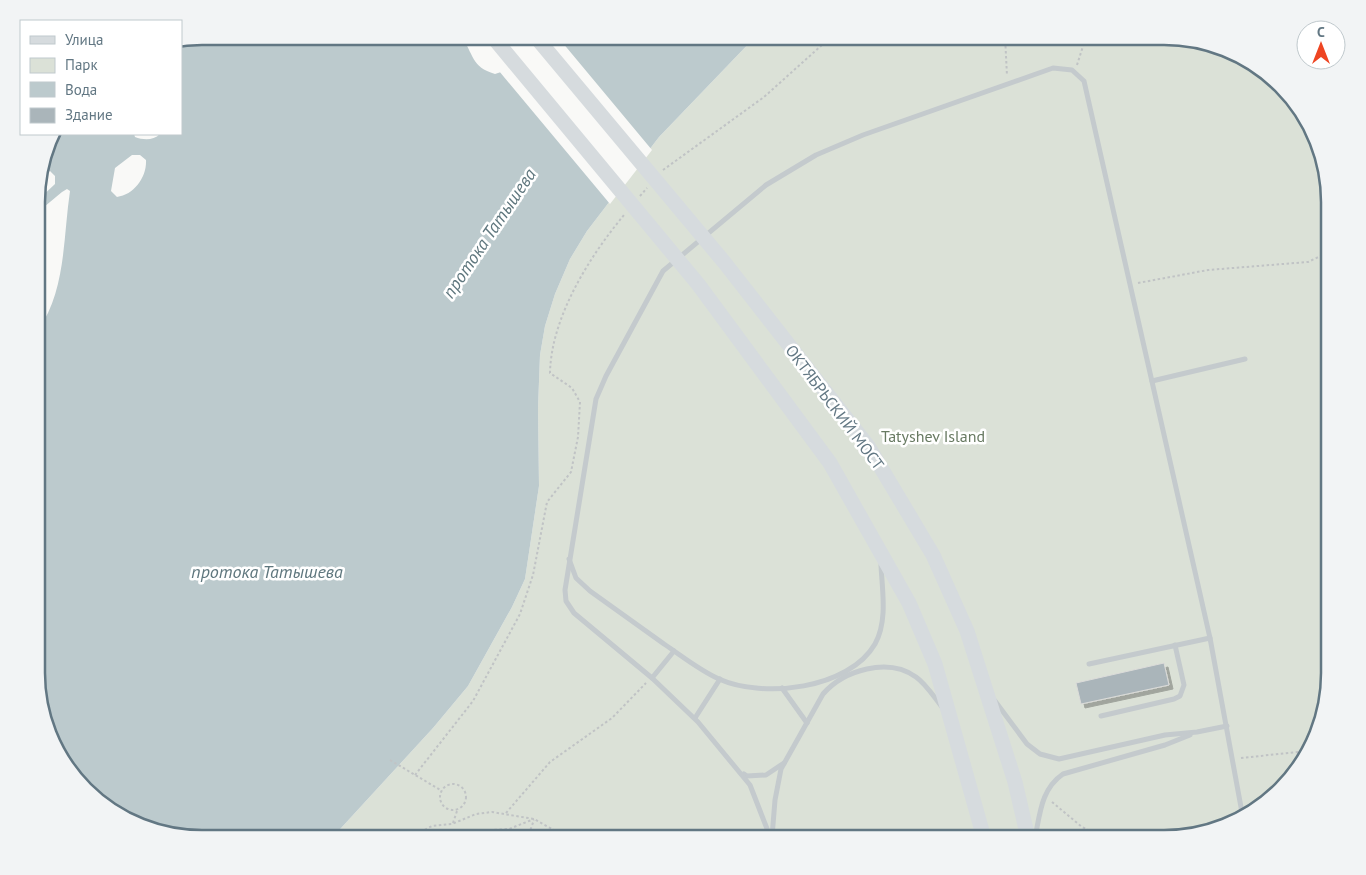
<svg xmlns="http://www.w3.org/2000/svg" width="1366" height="875" font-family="'PT Sans',sans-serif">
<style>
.green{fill:#dbe1d7}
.water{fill:#bccacd;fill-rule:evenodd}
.pier{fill:#f9f9f7}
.building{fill:#aab5ba;stroke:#dbdbd9;filter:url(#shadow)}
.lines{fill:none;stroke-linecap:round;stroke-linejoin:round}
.path{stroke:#c0c3c5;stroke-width:2;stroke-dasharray:2.5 2.5;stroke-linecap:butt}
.lane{stroke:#c4cacd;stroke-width:5}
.primary{stroke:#d6dbde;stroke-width:15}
.labels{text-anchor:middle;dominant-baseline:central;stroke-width:5;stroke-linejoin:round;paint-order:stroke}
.street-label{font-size:16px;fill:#627783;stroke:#fff}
.park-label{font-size:16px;fill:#687a62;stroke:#fff}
.water-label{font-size:18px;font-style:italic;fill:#5e767d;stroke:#fff}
.rim{fill:none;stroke:#627783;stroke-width:2.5}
</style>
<defs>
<filter id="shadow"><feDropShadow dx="4" dy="4" stdDeviation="0" flood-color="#0004"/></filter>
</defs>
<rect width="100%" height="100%" fill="#f9f9f7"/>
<path class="green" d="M756 36H1164L1217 45 1256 64 1307 119 1329 191V684L1302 765 1247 816 1175 838 331 839 433 728 468 686 512 607 525 579 539 486 538 408 540 355 545 326 555 294 570 259 587 231 659 137Z"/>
<path class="water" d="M202 36H461C474 54 471 67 495 74L544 58 559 36H756L659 137 587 231 570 259 555 294 545 326 540 355 538 408 539 486 525 579 512 607 468 686 433 728 331 839H202L159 833 110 811 64 765 38 694V330C66 291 63 238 70 191L67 189 62 192 38 212V200L55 184V176L50 171 39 176 52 134H134L135 137C143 140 153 141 160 134H181V40ZM132 155H140L146 160C147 177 134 195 117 197L111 191 115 168Z"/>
<path class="pier" d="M557 36 652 150 610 204 499 71 543 56Z"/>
<path class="building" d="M1164 663 1169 685 1081 704 1076 683Z"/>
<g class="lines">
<g class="path">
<path d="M476 36 479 40"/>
<path d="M1005 36 1007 76"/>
<path d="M1077 65 1084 43 1090 36"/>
<path d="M663 170 764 97 832 36"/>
<path d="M640 196 647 188"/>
<path d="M1138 283 1208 270 1308 262 1329 252"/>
<path d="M1241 758 1307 751"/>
<path d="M390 760 442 791"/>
<path d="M415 775 473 701 520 614 533 575 547 502 571 472 578 437 580 402 572 388 550 373C551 318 589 257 624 215"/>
<circle cx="453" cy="797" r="13"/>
<path d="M1052 802 1082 827 1105 838"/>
<path d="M506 813 550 762 612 718 646 683"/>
<path d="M453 823 457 811"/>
<path d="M422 830 434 836 448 838 475 831 509 829 534 819"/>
<path d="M407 839 432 826 452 824 476 814 492 812 534 819 570 839"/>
<path d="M527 839 534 820"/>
</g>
<g class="lane">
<path d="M1152 381 1245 359"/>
<path d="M569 559 576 578 590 591C615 609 639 626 664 644 682 656 699 670 719 679 763 699 849 689 875 644 888 621 882 589 881 565"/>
<path d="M1089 664 1210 638"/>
<path d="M652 678 674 651"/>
<path d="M782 688 807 723"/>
<path d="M995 701 1027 744 1040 754 1059 759 1165 735 1197 732 1227 726"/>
<path d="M1101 716 1174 699 1180 696 1184 685 1175 645"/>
<path d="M695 718 720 679"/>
<path d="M744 774 747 776 766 775 784 763"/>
<path d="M772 837 775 800 781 769 823 694C844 670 888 657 916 677 926 684 934 697 942 707"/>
<path d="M1035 838C1040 814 1041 789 1063 774L1165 745 1190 735"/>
<path d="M771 839 750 785 698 722 652 678 574 613 566 601 565 590 596 399 606 376 663 271 766 185 816 155 863 135 1053 68 1072 70 1084 81 1210 638 1243 818"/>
</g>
<g class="primary">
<path d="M492 36 698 284 830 463 909 603 935 664 984 838"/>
<path d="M535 36 724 262 868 446 933 555 967 631 1015 782 1028 838"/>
</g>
</g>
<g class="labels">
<g class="street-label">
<text transform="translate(835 407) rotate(53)">ОКТЯБРЬСКИЙ МОСТ</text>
</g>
<g class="park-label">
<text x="933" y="436">Tatyshev Island</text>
</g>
<g class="water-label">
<text transform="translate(489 233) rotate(-56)">протока Татышева</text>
<text x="267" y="571">протока Татышева</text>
</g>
</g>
<path d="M0 0H1366V875H0ZM202 45H1164A157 157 0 0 1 1321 202V673A157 157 0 0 1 1164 830H202A157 157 0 0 1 45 673V202A157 157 0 0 1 202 45Z" fill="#f2f4f5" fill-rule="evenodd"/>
<path class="rim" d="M202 45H1164A157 157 0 0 1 1321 202V673A157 157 0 0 1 1164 830H202A157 157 0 0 1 45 673V202A157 157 0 0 1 202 45Z"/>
<rect x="20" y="20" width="162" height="115" fill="#ffffff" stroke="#c0c9cd"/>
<rect x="30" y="36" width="25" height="8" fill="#d6dbde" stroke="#c0c9cd"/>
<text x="65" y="45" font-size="15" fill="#627783">Улица</text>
<rect x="30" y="58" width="25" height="15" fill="#dbe1d7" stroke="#c0c9cd"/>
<text x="65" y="70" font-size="15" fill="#627783">Парк</text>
<rect x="30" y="82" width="25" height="15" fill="#bccacd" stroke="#c0c9cd"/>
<text x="65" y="95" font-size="15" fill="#627783">Вода</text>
<rect x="30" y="108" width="25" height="15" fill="#aab5ba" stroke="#c0c9cd"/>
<text x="65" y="120" font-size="15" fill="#627783">Здание</text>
<g transform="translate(1321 45)"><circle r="24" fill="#ffffff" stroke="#c0c9cd"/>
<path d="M0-4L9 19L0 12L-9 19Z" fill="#ee4522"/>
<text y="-8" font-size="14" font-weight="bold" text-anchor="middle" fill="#627783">С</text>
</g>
</svg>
